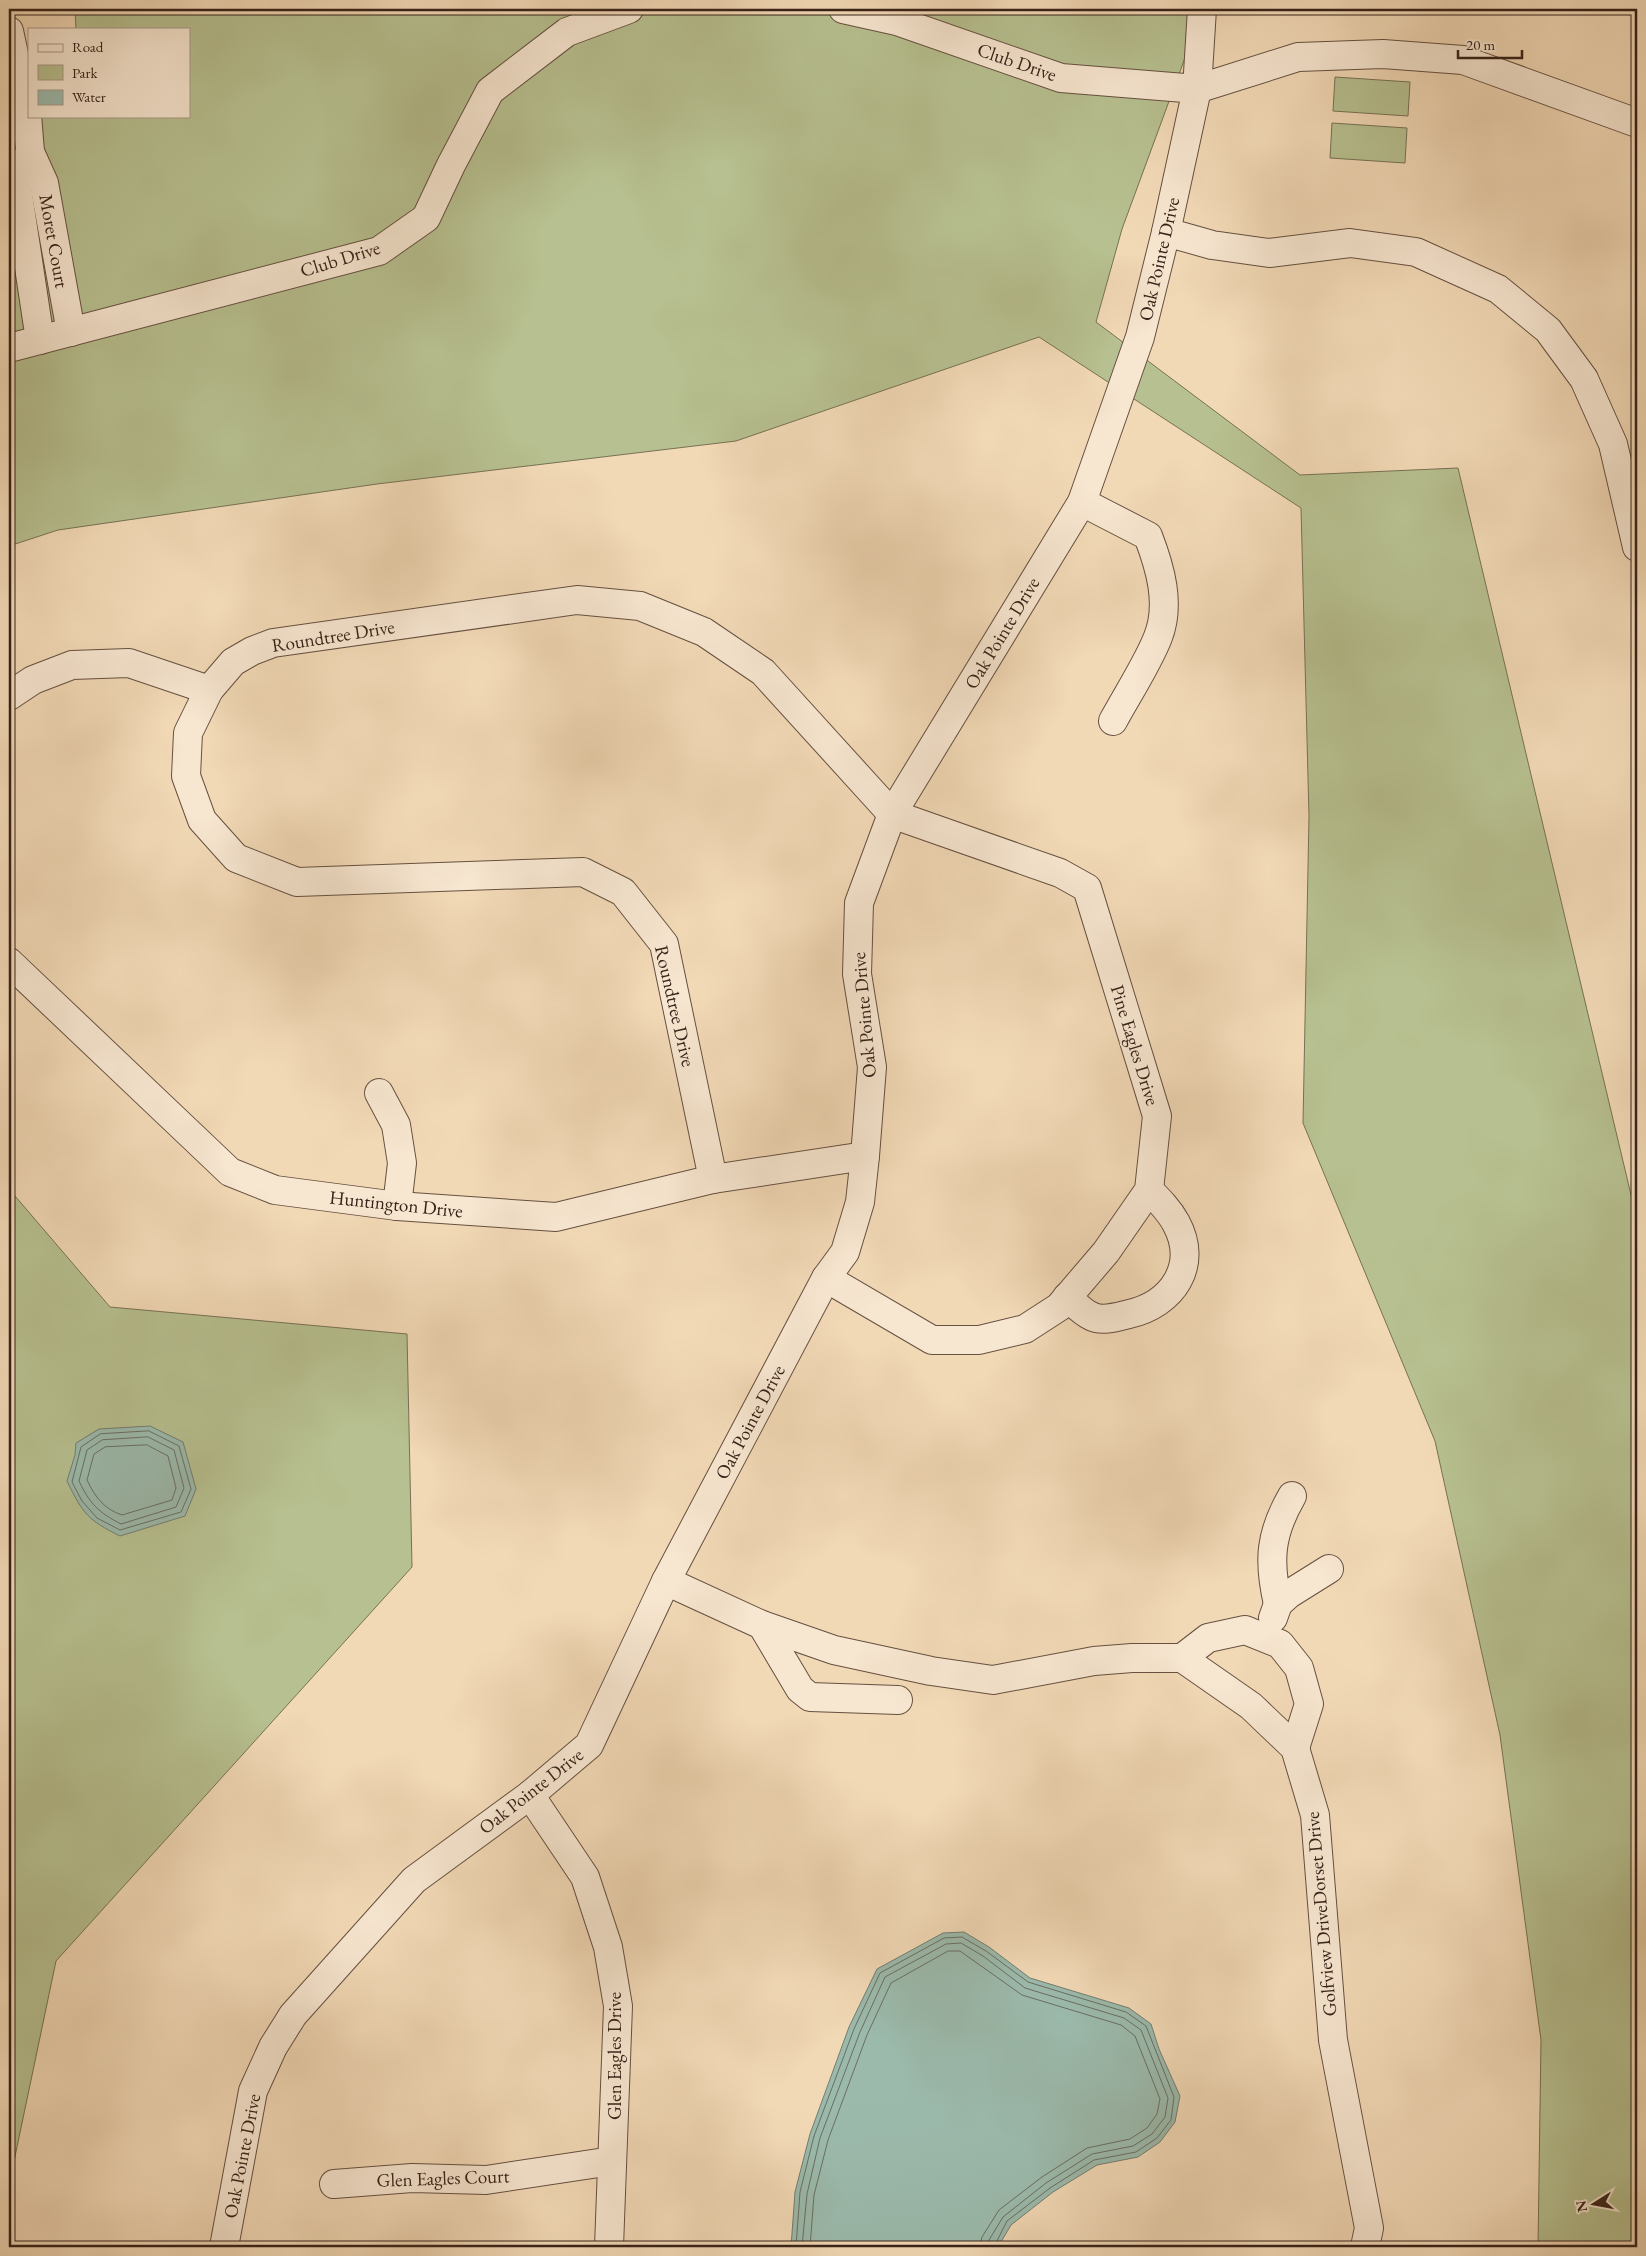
<svg xmlns="http://www.w3.org/2000/svg" width="1646" height="2256" font-family="'EB Garamond',serif">
<style>
.green{fill:#b7c090;stroke:#777154}
.water{fill:#9bbaac;stroke:#737d71}
.lines{fill:none;stroke-linecap:round;stroke-linejoin:round}
.shore{stroke:#696e62;stroke-width:1}
.minor-casing{stroke:#665040;stroke-width:30}
.minor{stroke:#f7e6d0;stroke-width:28}
.labels{text-anchor:middle;dominant-baseline:central;stroke-width:4;stroke-linejoin:round;paint-order:stroke}
.street-label{font-size:19px;fill:#372219;stroke:#f7e6d0}
</style>
<rect width="100%" height="100%" fill="#f2d9b6"/>
<filter id="stains"><feTurbulence type="fractalNoise" baseFrequency=".004" numOctaves="4"/><feColorMatrix values="0 0 0 0 .2 0 0 0 0 .09 0 0 0 0 .02 0 0 0 .5 -.17"/></filter>
<radialGradient id="worn" r=".72"><stop offset=".6" stop-color="#630" stop-opacity="0"/><stop offset="1" stop-color="#630" stop-opacity=".3"/></radialGradient>
<g class="green">
<path d="M75 9H1203L1122 229 1096 322 1300 475 1458 468 1637 1220V2247H1538L1541 2040 1500 1735 1435 1441 1303 1123 1309 816 1301 508 1039 337 736 441 377 484 58 530 9 546V97L29 92V116H189V29H76Z"/>
<path d="M1335 77 1410 82 1408 116 1333 111Z"/>
<path d="M1332 123 1407 128 1405 163 1330 158Z"/>
<path d="M9 1189 110 1307 407 1334 412 1567 56 1961 9 2185Z"/>
</g>
<g class="water">
<path d="M150 1426 183 1442 196 1489 185 1516 120 1536C88 1520 83 1514 67 1481L75 1455 76 1443 99 1429Z"/>
<path d="M964 1932 989 1947 1030 1978 1129 2008 1151 2024 1159 2049 1180 2096 1175 2122 1160 2142 1138 2157 1097 2165 1053 2192 1011 2225 998 2247H791L795 2192 810 2134 849 2027 877 1969 943 1933Z"/>
</g>
<g class="lines">
<g class="shore">
<path d="M149 1431 179 1446 191 1489 181 1512 120 1530 97 1518 82 1501 72 1482 81 1447 100 1434Z"/>
<path d="M148 1437 174 1450 184 1488 176 1507 121 1524C98 1512 90 1504 79 1481L87 1450 102 1440Z"/>
<path d="M147 1445 168 1456 176 1488 172 1500 122 1515C104 1509 95 1497 87 1480L94 1454 105 1447Z"/>
<path d="M796 2247 800 2192 814 2136 854 2029 880 1973 944 1938 962 1937 986 1951 1028 1982 1126 2012 1146 2026 1174 2097 1171 2120 1157 2138 1136 2152 1094 2160 1050 2188 1007 2221 994 2247"/>
<path d="M802 2247 807 2194 820 2138 860 2032 885 1977 946 1944 961 1943 983 1956 1025 1988 1124 2018 1141 2030 1168 2098 1165 2117 1152 2134 1133 2146 1092 2154 1046 2183 1003 2217 989 2240 988 2247"/>
<path d="M810 2247 814 2195 828 2140 867 2035 891 1983 948 1951H960L1022 1995 1121 2025 1135 2036 1160 2099 1157 2114 1147 2128 1130 2139 1087 2148 1042 2177 999 2210 982 2237 980 2247"/>
</g>
<g class="minor-casing">
<g id="minor">
<path d="M843 9 897 21 1061 78 1197 89 1298 57 1383 54 1463 60 1637 123"/>
<path d="M9 31 27 115 30 152 44 183 71 332"/>
<path d="M30 152 16 181 40 340"/>
<path d="M1166 232 1212 245 1269 253 1350 243 1416 252 1498 289 1548 330 1584 379 1613 444 1637 547"/>
<path d="M9 348 379 251 426 218 451 165 490 91 567 32 629 9"/>
<path d="M1082 502 1148 536C1160 567 1171 604 1158 637 1148 663 1127 695 1113 721"/>
<path d="M9 696 33 680 72 665 129 663 209 690"/>
<path d="M9 962 230 1172 275 1190 397 1206 556 1217 713 1179 865 1156"/>
<path d="M379 1093 396 1125 402 1163 397 1206"/>
<path d="M713 1179 664 944 623 892 583 872 297 882 236 858 202 820 186 776 188 733 209 690 233 662 252 651 273 643 577 600 640 606 704 632 763 672 892 814 1060 873 1087 888 1157 1116 1149 1190 1106 1252 1059 1307 1025 1329 979 1340H932L826 1278"/>
<path d="M1067 1297C1074 1303 1082 1312 1091 1316 1102 1322 1117 1317 1129 1314 1173 1304 1199 1265 1176 1223 1169 1210 1159 1200 1149 1190"/>
<path d="M666 1581 762 1625 834 1650 931 1671 993 1680 1094 1661 1132 1658H1182L1251 1706 1295 1748 1315 1815 1333 2040 1369 2228 1365 2247"/>
<path d="M1278 1604C1268 1561 1270 1534 1292 1496"/>
<path d="M1273 1618 1278 1604 1289 1594 1329 1569"/>
<path d="M762 1625 800 1689 810 1697 898 1700"/>
<path d="M1182 1658 1208 1638 1245 1630 1280 1644 1299 1668 1309 1704 1295 1748"/>
<path d="M530 1795 585 1877 608 1947 618 2006 609 2247"/>
<path d="M334 2184 412 2178 486 2180 612 2161"/>
<path d="M224 2247 253 2091 273 2047 293 2015 414 1880 530 1795 589 1745 666 1581 826 1278 845 1252 860 1202 865 1156 872 1067 857 974 859 903 892 814 1082 502 1140 337 1166 232 1197 89 1202 9"/>
</g>
</g>
<use href="#minor" class="minor"/>
</g>
<g class="labels">
<g class="street-label">
<text transform="translate(1017 62) rotate(19)">Club Drive</text>
<text transform="translate(54 241) rotate(80)">Moret Court</text>
<text transform="translate(340 259) rotate(-17)">Club Drive</text>
<text transform="translate(1159 259) rotate(-77)">Oak Pointe Drive</text>
<text transform="translate(1002 633) rotate(-59)">Oak Pointe Drive</text>
<text transform="translate(333 636) rotate(-9)">Roundtree Drive</text>
<text transform="translate(675 1006) rotate(77)">Roundtree Drive</text>
<text transform="translate(864 1015) rotate(-95)">Oak Pointe Drive</text>
<text transform="translate(1135 1045) rotate(73)">Pine Eagles Drive</text>
<text transform="translate(396 1204) rotate(6)">Huntington Drive</text>
<text transform="translate(750 1422) rotate(-62)">Oak Pointe Drive</text>
<text transform="translate(531 1791) rotate(-38)">Oak Pointe Drive</text>
<text transform="translate(1321 1914) rotate(-95)">Golfview DriveDorset Drive</text>
<text transform="translate(614 2056) rotate(-90)">Glen Eagles Drive</text>
<text transform="translate(242 2156) rotate(-79)">Oak Pointe Drive</text>
<text transform="translate(443 2178) rotate(-2)">Glen Eagles Court</text>
</g>
</g>
<rect width="1646" height="2256" fill="none" stroke="#f2d9b6" stroke-width="30"/>
<rect x="10" y="10" width="1626" height="2236" fill="none" stroke="#372219" stroke-width="2.5"/>
<rect x="15" y="15" width="1616" height="2226" fill="none" stroke="#372219"/>
<rect x="28" y="28" width="162" height="90" fill="#f7e6d0" stroke="#aa9887"/>
<rect x="38" y="44" width="25" height="8" fill="#f7e6d0" stroke="#aa9887"/>
<text x="72" y="52" font-size="15" fill="#372219">Road</text>
<rect x="38" y="65" width="25" height="15" fill="#b7c090" stroke="#aa9887"/>
<text x="72" y="78" font-size="15" fill="#372219">Park</text>
<rect x="38" y="90" width="25" height="15" fill="#9bbaac" stroke="#aa9887"/>
<text x="72" y="102" font-size="15" fill="#372219">Water</text>
<g transform="translate(1594 2204) rotate(259)" stroke="#f7e6d0" stroke-width="4" paint-order="stroke">
<path d="M0-4L9 19L0 12L-9 19Z" fill="#372219"/>
<text y="-8" font-size="14" font-weight="bold" text-anchor="middle" fill="#372219">N</text>
</g>
<path d="M1458 50v8h64v-8" fill="none" stroke="#372219" stroke-width="2.5"/>
<text x="1466" y="50" font-size="15" fill="#372219" stroke="#f7e6d0" stroke-width="4" paint-order="stroke">20 m</text>
<rect width="100%" height="100%" filter="url(#stains)"/>
<rect width="100%" height="100%" fill="url(#worn)"/>
</svg>
